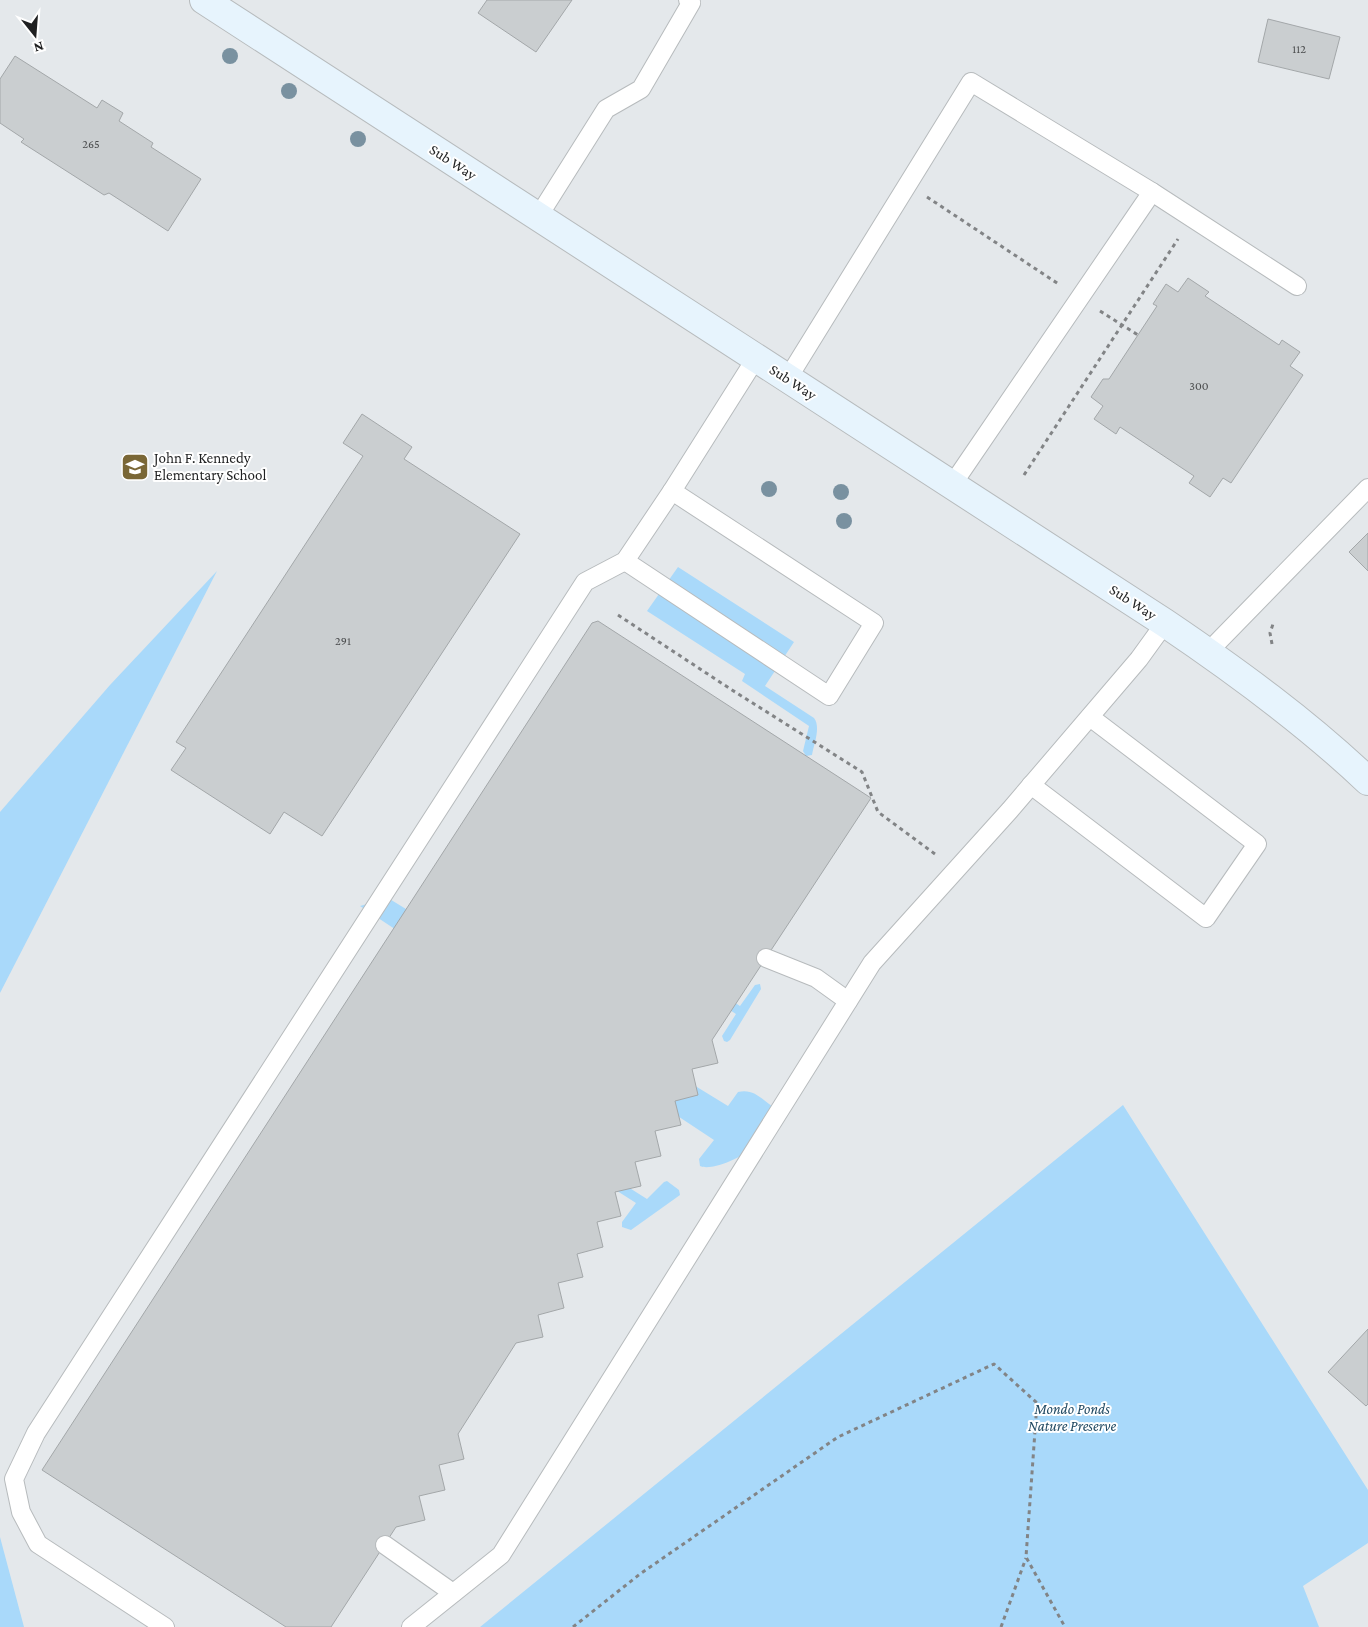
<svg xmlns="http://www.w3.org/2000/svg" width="1368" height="1627" font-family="'Crimson Pro',serif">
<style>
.green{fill:#a9d9fa}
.building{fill:#caced0;stroke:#a3a7a9}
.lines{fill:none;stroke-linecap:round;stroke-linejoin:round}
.service-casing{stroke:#b7bbbd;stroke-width:20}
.secondary-casing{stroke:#b7bbbd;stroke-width:30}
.path{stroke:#828486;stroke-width:3;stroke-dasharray:4 4;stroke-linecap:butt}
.service{stroke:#fff;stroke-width:18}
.secondary{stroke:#e7f4fd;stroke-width:28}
.tree{fill:#7991a0}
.labels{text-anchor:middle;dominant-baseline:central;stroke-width:4;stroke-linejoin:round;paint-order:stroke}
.number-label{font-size:12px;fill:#4a4c4d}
.street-label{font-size:15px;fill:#1f2021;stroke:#fff}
.poi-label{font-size:15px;fill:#1f2021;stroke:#fff;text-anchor:start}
.park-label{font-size:15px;font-style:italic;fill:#214a63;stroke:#fff}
</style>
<rect width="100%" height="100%" fill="#e4e8eb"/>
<g class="green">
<path d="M678 567 794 642 765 686 814 718C821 727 814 744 812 755L806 756 803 751 809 726 742 681 745 674 647 611Z"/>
<path d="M217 571 0 993V812L110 685Z"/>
<path d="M487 843 740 1006 755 985 760 984 761 989 730 1040 727 1042 724 1041 722 1036 736 1014 483 850Z"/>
<path d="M388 898 728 1106 738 1092C753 1088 762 1099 773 1107 767 1117 754 1143 747 1151 739 1159 711 1171 700 1166L699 1159 714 1140 360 906Z"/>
<path d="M376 1028 647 1199 664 1182 667 1181 679 1190 680 1195 631 1230 622 1227V1222L636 1203 371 1034Z"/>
<path d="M1123 1105 1368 1490V1543L1303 1586 1319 1627H480Z"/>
<path d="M0 1537 24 1627H0Z"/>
</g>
<g class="building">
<path d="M487 0H572L536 52 478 13Z"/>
<path d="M1268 19 1340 37 1329 79 1258 62Z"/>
<path d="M15 56 97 108 102 100 123 113 119 121 153 143 151 147 201 179 168 231 109 193 104 195 21 142 24 139 0 123V79Z"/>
<path d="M1188 278 1209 292 1205 296 1279 345 1282 340 1300 352 1290 366 1303 375 1231 483 1223 478 1210 497 1189 483 1194 476 1120 427 1116 434 1094 419 1103 406 1091 397 1103 379H1109L1157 306 1153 304 1166 284 1178 292Z"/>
<path d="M362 414 412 447 404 459 520 534 322 836 284 812 270 834 171 770 186 748 176 742 363 456 343 443Z"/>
<path d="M1368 533V571L1349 552Z"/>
<path d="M598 621 871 798 712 1040 718 1063 692 1069 698 1095 675 1101 681 1125 655 1131 661 1156 635 1162 641 1186 615 1192 621 1216 597 1222 603 1247 577 1254 583 1277 558 1283 564 1308 538 1315 543 1337 516 1343 458 1434 464 1459 439 1465 445 1490 419 1496 425 1520 396 1527 331 1627H286L42 1470 592 623Z"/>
<path d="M1368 1329V1404L1366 1406 1328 1372Z"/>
</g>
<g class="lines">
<g class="service-casing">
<g id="service">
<path d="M1152 192 1297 286"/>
<path d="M538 217 606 109 641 89 691 3 688 0"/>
<path d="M788 378 971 82 1152 192 952 485"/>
<path d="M625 561 829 696 874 623 672 491 756 358"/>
<path d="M1208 652 1368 488"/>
<path d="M1031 785 1206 918 1257 844 1090 717"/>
<path d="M766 958 816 978 848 1001"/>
<path d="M385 1545 453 1593"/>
<path d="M165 1627 38 1544 21 1512 14 1479 36 1433 585 582 625 561 672 491"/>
<path d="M411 1627 501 1555 872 963 1010 810 1139 659 1165 623"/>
</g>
</g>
<g class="secondary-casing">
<path id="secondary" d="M204 0 1165 623C1236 671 1306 722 1368 781"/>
</g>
<g class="path">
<path d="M927 197 1060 285"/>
<path d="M1100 311 1138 335"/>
<path d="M1024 475 1178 239"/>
<path d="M618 615 732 690 862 772 878 812 935 854"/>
<path d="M1272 644 1270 633 1273 624"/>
<path d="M573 1627 640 1574 838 1437 994 1364 1037 1403 1026 1557 1065 1627"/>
<path d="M1001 1627 1026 1558"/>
</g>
<use href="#service" class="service"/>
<use href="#secondary" class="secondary"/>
</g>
<g class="tree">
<circle cx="230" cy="56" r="8"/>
<circle cx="289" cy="91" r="8"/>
<circle cx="358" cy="139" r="8"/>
<circle cx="769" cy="489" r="8"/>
<circle cx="841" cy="492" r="8"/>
<circle cx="844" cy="521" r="8"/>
</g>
<defs>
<g id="school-square" transform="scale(1.4375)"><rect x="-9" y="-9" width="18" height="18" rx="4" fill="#7a6736" stroke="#fff"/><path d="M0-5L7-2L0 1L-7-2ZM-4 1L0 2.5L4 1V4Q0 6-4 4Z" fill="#fff"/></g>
</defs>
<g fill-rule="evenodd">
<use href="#school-square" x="135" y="467"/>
</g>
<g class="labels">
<g class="number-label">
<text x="1299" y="49">112</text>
<text x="91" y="144">265</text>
<text x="1199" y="386">300</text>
<text x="343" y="641">291</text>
</g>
<g class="street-label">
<text transform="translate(453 162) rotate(33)">Sub Way</text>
<text transform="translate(793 382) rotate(33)">Sub Way</text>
<text transform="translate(1133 602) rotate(33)">Sub Way</text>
</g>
<g class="poi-label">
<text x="154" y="458">John F. Kennedy<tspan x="154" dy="17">Elementary School</tspan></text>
</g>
<g class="park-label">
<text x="1072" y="1409">Mondo Ponds<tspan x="1072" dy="17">Nature Preserve</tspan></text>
</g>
</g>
<g transform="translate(35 35) rotate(163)" stroke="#ffffff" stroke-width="4" paint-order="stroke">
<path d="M0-4L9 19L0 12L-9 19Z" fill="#1f2021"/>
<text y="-8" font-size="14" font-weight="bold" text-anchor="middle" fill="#1f2021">N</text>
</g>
</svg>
